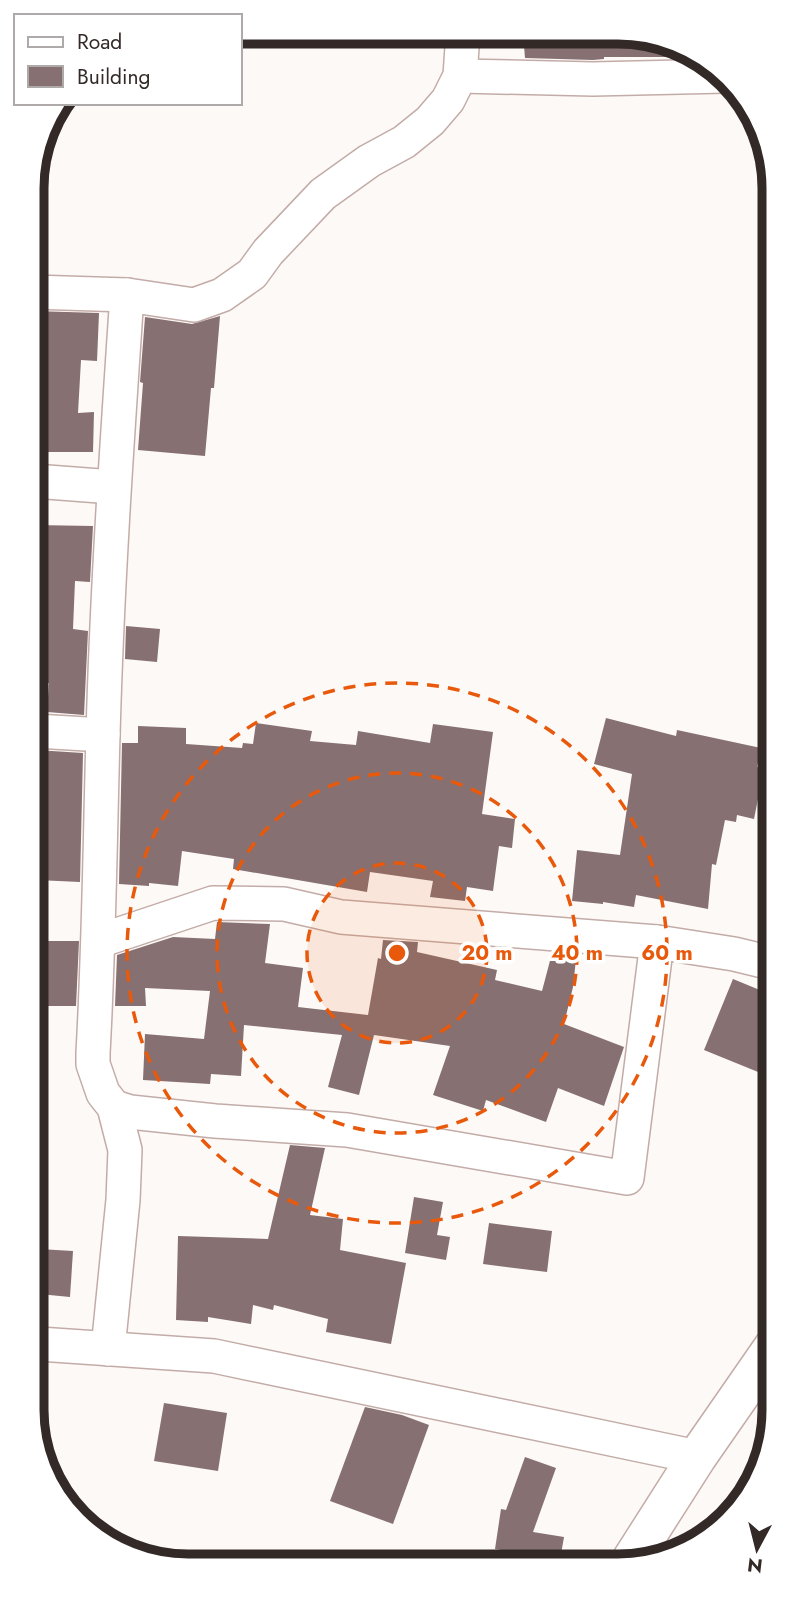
<svg xmlns="http://www.w3.org/2000/svg" width="806" height="1598" font-family="Jost,sans-serif">
<style>
.building{fill:#867072}
.lines{fill:none;stroke-linecap:round;stroke-linejoin:round}
.minor-casing{stroke:#c3aca7;stroke-width:36}
.tertiary-casing{stroke:#c3aca7;stroke-width:41}
.minor{stroke:#fff;stroke-width:33}
.tertiary{stroke:#fff;stroke-width:38}
.ring{fill:none;stroke:#e8590c;stroke-width:3.5;stroke-dasharray:12 9}
.rim{fill:none;stroke:#332a28;stroke-width:9}
.centre{fill:#e8590c;stroke:#fff;stroke-width:3.5}
.ring-label{font-size:21px;text-anchor:middle;font-weight:bold;fill:#e8590c;stroke:#fff;stroke-width:7;stroke-linejoin:round;paint-order:stroke}
</style>
<rect width="100%" height="100%" fill="#fdf9f7"/>
<g class="building">
<path d="M523 34H649L695 57H604V59L593 60 525 58Z"/>
<path d="M34 311 99 313 97 361 81 360 78 413 94 412 93 452H34Z"/>
<path d="M220 316 214 388H211L205 456 138 450 143 383 140 382 145 317 192 324Z"/>
<path d="M35 525 93 526 90 582 75 581 73 629 88 631 84 715 47 712 49 683H36Z"/>
<path d="M126 626 160 629 157 662 125 659Z"/>
<path d="M606 718 676 736 677 730 761 748 757 767 764 769 754 819 737 815 736 822 725 820 716 865 712 864 708 909 636 895 634 907 603 902V904L572 901 577 850 620 855 632 774 594 764Z"/>
<path d="M256 723 312 731 310 741 356 745 358 731 430 743 433 724 493 732 482 814 515 819 512 848 499 846 493 891 467 887 465 901 430 897 433 881 370 872 367 892 233 869 234 859 182 851 178 886 149 883V886L119 884 122 743H138V726L186 728V744L242 748 243 743 253 744Z"/>
<path d="M36 750 83 753 80 882 37 880Z"/>
<path d="M217 922 270 924 265 963 303 968 298 1007 368 1015 378 958 381 959 383 940 418 942 417 952 497 970 495 980 542 991 551 957 576 959 573 987 564 1024 624 1047 604 1106 558 1088 546 1122 486 1100 483 1111 433 1095 450 1046 374 1035 359 1095 328 1087 342 1035 244 1025 241 1076 211 1074 210 1084 143 1080 145 1034 204 1039 210 991 145 988 146 1006H115L117 955 173 937 215 939Z"/>
<path d="M37 941H79L76 1006H37Z"/>
<path d="M733 979 772 995V1051L763 1074 704 1050Z"/>
<path d="M290 1145 325 1148 310 1215 343 1219 340 1250 406 1263 391 1344 326 1332 328 1319 274 1305 273 1310 253 1305 251 1324 208 1317V1322L176 1320 178 1236 268 1239Z"/>
<path d="M414 1197 443 1202 437 1235 450 1237 446 1260 405 1253Z"/>
<path d="M489 1223 552 1231 547 1272 483 1264Z"/>
<path d="M39 1249 73 1251 70 1297 39 1294Z"/>
<path d="M164 1403 227 1413 218 1471 154 1461Z"/>
<path d="M365 1407 402 1415 429 1425 393 1524 330 1501Z"/>
<path d="M525 1457 556 1468 533 1532 564 1537 560 1560 495 1549 501 1509 506 1510Z"/>
</g>
<g class="lines">
<g class="minor-casing">
<g id="minor">
<path d="M460 76 593 79 725 76"/>
<path d="M33 292 127 295 194 305 222 295 252 274 268 252 323 194 369 161 404 142 430 121 448 100 460 76 463 33"/>
<path d="M34 481 113 487"/>
<path d="M36 731 103 735"/>
<path d="M99 941 213 903 284 904 341 917 657 942 734 954 771 963"/>
<path d="M114 1107 130 1112 215 1121 347 1130 627 1178 657 942"/>
<path d="M39 1344 214 1356 697 1457"/>
<path d="M108 1349 123 1200 125 1150 114 1107 103 1093 93 1064V1053C99 947 100 841 103 735 107 588 117 442 127 295"/>
</g>
</g>
<g class="tertiary-casing">
<path id="tertiary" d="M632 1559 697 1457 774 1346"/>
</g>
<use href="#minor" class="minor"/>
<use href="#tertiary" class="tertiary"/>
</g>
<circle cx="397" cy="953" r="90" fill="#e8590c" fill-opacity=".12"/>
<g class="ring">
<circle cx="397" cy="953" r="90"/>
<circle cx="397" cy="953" r="180"/>
<circle cx="397" cy="953" r="270"/>
</g>
<path d="M0 0H806V1598H0ZM188 44H618A144 144 0 0 1 762 188V1410A144 144 0 0 1 618 1554H188A144 144 0 0 1 44 1410V188A144 144 0 0 1 188 44Z" fill="#fff" fill-rule="evenodd"/>
<path class="rim" d="M188 44H618A144 144 0 0 1 762 188V1410A144 144 0 0 1 618 1554H188A144 144 0 0 1 44 1410V188A144 144 0 0 1 188 44Z"/>
<circle cx="397" cy="953" r="10" class="centre"/>
<g class="ring-label">
<text x="487" y="960">20 m</text>
<text x="577" y="960">40 m</text>
<text x="667" y="960">60 m</text>
</g>
<rect x="14" y="14" width="228" height="91" fill="#ffffff" stroke="#adaaa9" stroke-width="2"/>
<rect x="28" y="37" width="35" height="10" fill="#ffffff" stroke="#adaaa9" stroke-width="2"/>
<text x="77" y="49" font-size="21" fill="#332a28">Road</text>
<rect x="28" y="66" width="35" height="21" fill="#867072" stroke="#adaaa9" stroke-width="2"/>
<text x="77" y="84" font-size="21" fill="#332a28">Building</text>
<g transform="translate(757 1549) rotate(187)" stroke="#ffffff" stroke-width="5" paint-order="stroke">
<path d="M0-5L12 26L0 18L-12 26Z" fill="#332a28"/>
<text y="-10" font-size="19" font-weight="bold" text-anchor="middle" fill="#332a28">N</text>
</g>
</svg>
